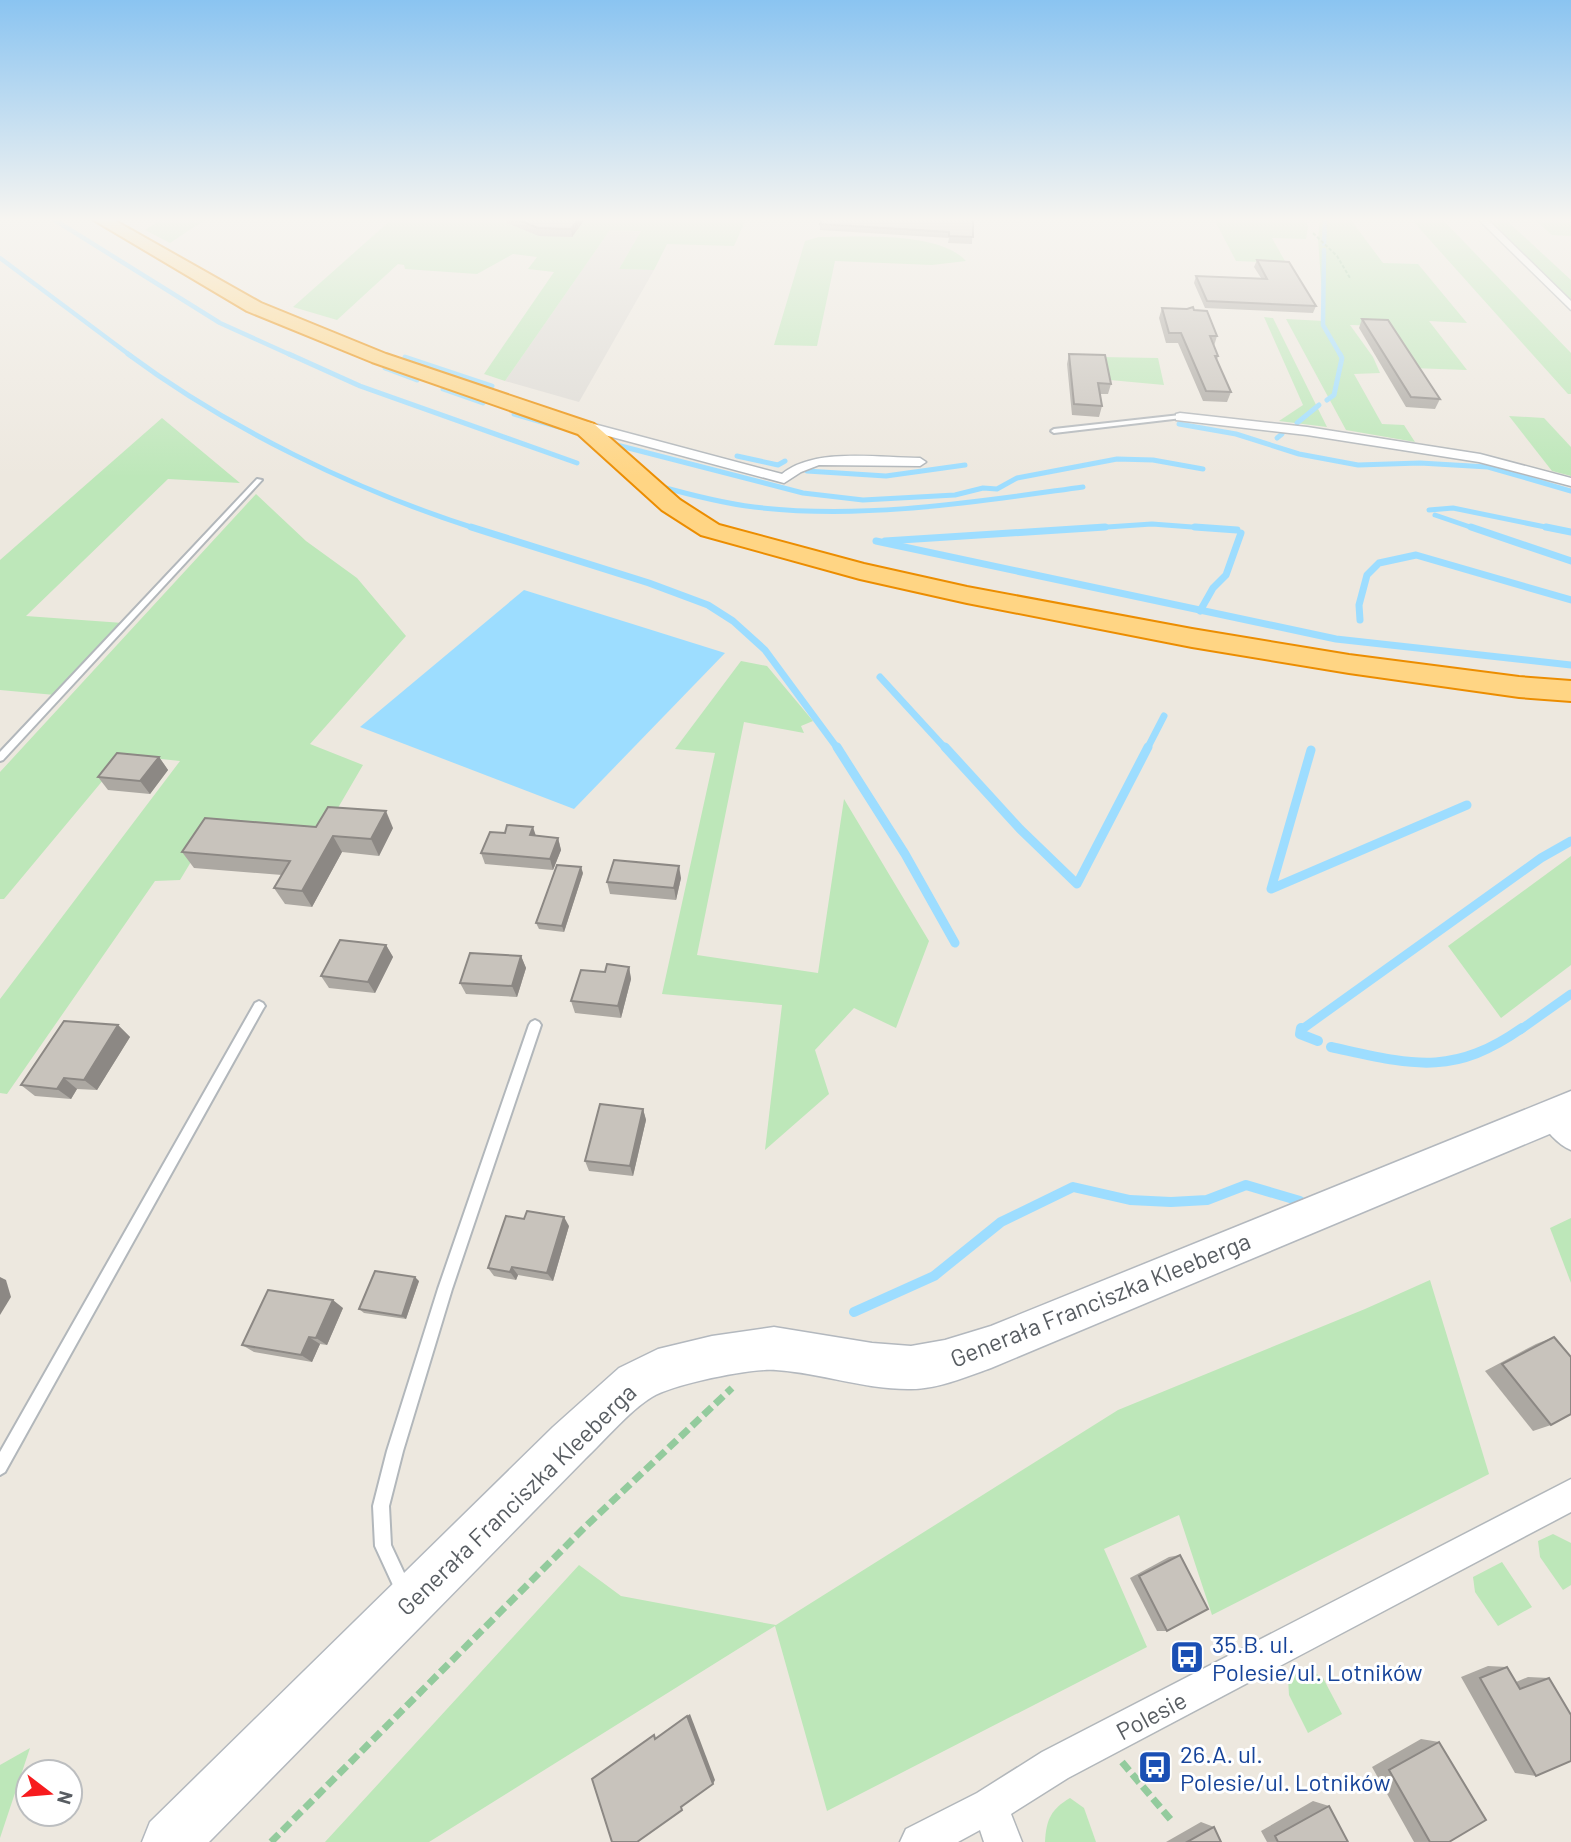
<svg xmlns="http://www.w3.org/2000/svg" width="1571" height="1842" font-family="Barlow,sans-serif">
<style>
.industrial{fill:#dddad4}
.green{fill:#bde7b9}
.water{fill:#9dddff}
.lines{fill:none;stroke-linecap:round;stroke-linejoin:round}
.stream-far4{stroke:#9dddff;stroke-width:4.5}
.stream-far3{stroke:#9dddff;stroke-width:5}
.stream-far2{stroke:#9dddff;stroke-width:7}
.stream-far1{stroke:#9dddff;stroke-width:9}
.stream{stroke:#9dddff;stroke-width:10}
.lane-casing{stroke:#b2b7bb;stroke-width:4}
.street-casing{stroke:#b2b7bb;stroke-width:3}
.secondary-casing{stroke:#b3b8be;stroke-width:3}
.highway-casing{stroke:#ec8d00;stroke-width:4}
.path-far1{stroke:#93cb9d;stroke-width:2;stroke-dasharray:3.5 2;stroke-linecap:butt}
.path{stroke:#93cb9d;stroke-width:7;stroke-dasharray:11 5;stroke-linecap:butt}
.lane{fill:#fff;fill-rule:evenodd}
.street{fill:#fff;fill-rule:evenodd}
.secondary{fill:#fff;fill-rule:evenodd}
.highway{fill:#ffd584;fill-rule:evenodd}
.wall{fill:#aca8a2}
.shaded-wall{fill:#8c8884}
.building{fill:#c8c3bc;stroke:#8c8884;stroke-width:2}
.labels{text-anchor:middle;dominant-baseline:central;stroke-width:6;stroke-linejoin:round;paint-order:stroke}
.near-street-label{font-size:24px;fill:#585d62;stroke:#fff}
.near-transit-label{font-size:24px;fill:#164399;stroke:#fff;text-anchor:start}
</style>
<rect width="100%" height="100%" fill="#ede8df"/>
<path class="industrial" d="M610 230 641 231 619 269 654 270 579 402 505 381Z"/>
<g class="green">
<path d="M162 219H206L170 243 145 230Z"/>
<path d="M392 219H746L734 246 667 244 654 270 619 269 641 231 610 230 505 381 484 374 554 272 528 269 537 257 513 254 477 274 405 269 404 265 398 264 337 320 293 307Z"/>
<path d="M1214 219H1305L1308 227 1306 239 1272 238 1286 263 1236 261Z"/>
<path d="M1320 219H1350L1383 263 1418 264 1467 323 1429 321 1467 370 1412 368 1386 326 1350 325 1373 357 1380 373 1354 374 1382 424 1404 425 1415 442 1346 430 1286 319 1324 321 1318 239Z"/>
<path d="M1411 219H1442L1571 353V394H1568Z"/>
<path d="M1505 219 1571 280V301L1490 222Z"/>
<path d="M1534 219H1571L1568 222 1571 225V236L1552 235Z"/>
<path d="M819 237C858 237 939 231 966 261L932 265 835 261 817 346 774 345 805 241Z"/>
<path d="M1264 317 1273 318 1327 427 1279 421 1303 405Z"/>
<path d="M1101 357 1158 358 1164 385 1110 380Z"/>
<path d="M1509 416 1544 418 1571 447V476L1552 471Z"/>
<path d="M162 418 240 483 168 479 26 616 123 623 55 695 0 690V560Z"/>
<path d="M256 494 306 541 357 578 406 636 310 744 363 765 321 837 212 827 180 880 155 881 7 1094 0 1093V999L180 761 124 755 4 899H0V772Z"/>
<path d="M741 661 767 666 813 721 801 726 804 733 744 722 697 955 818 973 844 799 929 941 896 1028 854 1008 815 1050 829 1094 765 1150 782 1005 662 994 715 753 675 749Z"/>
<path d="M1571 856V965L1501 1018 1448 946Z"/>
<path d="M1571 1218V1283L1550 1228Z"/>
<path d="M1430 1280 1489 1474 1212 1615 1179 1515 1104 1549 1147 1647 827 1811 775 1626 429 1842H325L579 1565 621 1596 776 1625 1118 1410 1365 1309Z"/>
<path d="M1553 1534 1571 1543V1585L1563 1590 1540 1557 1538 1541Z"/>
<path d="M1502 1562 1532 1607 1498 1626 1475 1592 1473 1577Z"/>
<path d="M1307 1668 1323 1678 1342 1714 1308 1733 1289 1695 1288 1678Z"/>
<path d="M30 1748 0 1838V1765Z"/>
<path d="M1070 1798 1084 1808 1096 1842H1045C1046 1820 1051 1809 1070 1798Z"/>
</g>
<path class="water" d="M524 590 725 653 574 809 360 727Z"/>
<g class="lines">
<g class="stream-far4">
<path d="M53 219 220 323 293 356"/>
<path d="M1324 244 1325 219"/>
<path d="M1324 250 1323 325 1341 356"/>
<path d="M0 258 131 356"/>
</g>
<g class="stream-far3">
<path d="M128 354C229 429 357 491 477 529"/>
<path d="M289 354 360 386 577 463"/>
<path d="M405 357 492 386"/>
<path d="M385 368 417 380"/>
<path d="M443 389 483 403"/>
<path d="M1327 400 1334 395 1342 358 1340 354"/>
<path d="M514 414 559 427"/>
<path d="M1297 423 1319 405"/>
<path d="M1179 424 1236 434 1299 454 1358 465 1420 463 1488 467 1571 491"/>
<path d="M1277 438 1282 434"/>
<path d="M609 443 803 493 863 500 955 495 983 488 997 489 1017 478 1117 459 1153 460 1203 469"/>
<path d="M737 456 778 465 785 461"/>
<path d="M807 471 886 476 965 465"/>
<path d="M655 485C687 494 720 503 754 507 864 520 974 502 1083 487"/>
<path d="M1429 510 1453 508 1555 529"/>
<path d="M1435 515 1476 529"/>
<path d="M1077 529 1152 524 1219 529"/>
</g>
<g class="stream-far2">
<path d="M471 527 649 583 708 605 733 621 765 650 838 749"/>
<path d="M1195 527 1237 530"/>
<path d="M1471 527 1571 561"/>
<path d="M1546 527 1571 532"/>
<path d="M876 541 1336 639 1571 665"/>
<path d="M885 541 1105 527"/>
<path d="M1200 611 1213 588 1226 575 1241 533"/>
<path d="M1360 620 1359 605 1367 575 1379 563 1416 555 1571 600"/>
<path d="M880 677 946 749"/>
<path d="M1147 749 1164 716"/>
</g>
<g class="stream-far1">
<path d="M837 747 905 854 955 943"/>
<path d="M945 747 1020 829 1077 884 1148 747"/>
<path d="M1311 750 1271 889 1467 805"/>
<path d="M1301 1030 1541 858 1571 841"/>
<path d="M1520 1030 1571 994"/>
</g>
<g class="stream">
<path d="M1301 1028 1300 1034 1318 1041"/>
<path d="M1331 1047C1410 1064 1451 1078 1522 1028"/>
<path d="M854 1312 934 1276 1001 1222 1073 1187 1130 1200 1171 1202 1207 1200 1246 1185 1300 1201"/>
</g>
<g class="lane-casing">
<g id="lane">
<path d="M1180 415 1183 417 1182 418 1054 433 1051 431 1054 429Z"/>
<path d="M257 479 262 480 3 760 0 761V752Z"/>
<path d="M259 1001 263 1003 265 1006 263 1009 5 1472 0 1475V1452L255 1003Z"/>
<path d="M535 1020 539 1022 541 1025 452 1289 403 1451 389 1506 391 1545 412 1590 410 1596 404 1598 398 1596 375 1546 373 1506 387 1451 438 1289 529 1025 531 1022Z"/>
</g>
</g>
<g class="street-casing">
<g id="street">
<path d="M1478 219H1487L1571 301V310Z"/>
<path d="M1180 413 1307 427 1480 454 1571 478V486L1479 462 1307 435 1176 420V414Z"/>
<path d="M575 419 782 474C815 447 878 458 920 458L926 462 920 466 819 465 801 472 784 483 571 426 569 423Z"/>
<path d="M1551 1106 1560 1109 1571 1121V1150C1557 1144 1545 1130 1539 1117L1542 1109Z"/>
<path d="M1571 1479V1512L1068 1778 1011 1814 1022 1842H984L980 1830 958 1842H900L906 1829 977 1793 1042 1752Z"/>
</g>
</g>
<g class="secondary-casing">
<path id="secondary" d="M1571 1091V1125L991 1368C965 1377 936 1390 908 1389 863 1389 821 1373 776 1370 751 1368 674 1384 652 1397 629 1411 605 1440 585 1459L209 1842H142L150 1822 553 1427 619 1368 658 1349 712 1336 774 1327 872 1343 911 1346 945 1340 991 1326Z"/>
</g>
<g class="highway-casing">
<path id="highway" d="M92 219H112L261 303 386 354 594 424 680 500 719 525 864 564 967 587 1192 629 1349 655 1519 677 1571 681V701L1519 697 1349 673 1192 647 967 603 860 579 701 535 662 510 578 434 372 362 247 311Z"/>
</g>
<path class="path-far1" d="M1313 233 1337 256 1350 278"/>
<g class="path">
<path d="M1122 1762 1171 1820"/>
<path d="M271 1842 585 1527 732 1388"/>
</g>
<use href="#lane" class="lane"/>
<use href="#street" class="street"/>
<use href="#secondary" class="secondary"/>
<use href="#highway" class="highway"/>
</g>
<g class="wall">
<path d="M506 219H585L572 237 539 236 507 223Z"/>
<path d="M973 219 972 244 948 243 949 238 820 230V224Z"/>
<path d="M1257 260 1316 306 1313 313 1205 308 1194 283 1196 276 1261 278 1254 267Z"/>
<path d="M1162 308 1194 310 1217 336 1214 346 1218 356 1217 360 1231 392 1227 402 1203 401 1178 343H1166L1159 318Z"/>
<path d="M1362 319 1440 399 1435 409 1406 407 1359 328Z"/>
<path d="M1069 354 1111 384 1108 394H1100L1102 406 1099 417 1072 415 1067 364Z"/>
<path d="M159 757 168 770 150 794 108 790 98 777Z"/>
<path d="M316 827 393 828 379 856 342 852 312 907 285 904 274 888 282 875 194 868 182 852Z"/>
<path d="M505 833 558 838 561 850 553 870 485 864 481 853Z"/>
<path d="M583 873 564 932 539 929 536 923Z"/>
<path d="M681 878 676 900 610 894 607 882Z"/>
<path d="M386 945 393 957 375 993 329 988 321 976Z"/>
<path d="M521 956 526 968 517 997 466 994 460 983Z"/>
<path d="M629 967 631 979 621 1018 575 1013 571 1001Z"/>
<path d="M118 1025 130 1037 97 1090 77 1089 71 1099 35 1096 21 1085Z"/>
<path d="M643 1109 646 1120 633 1176 589 1171 585 1161Z"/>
<path d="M569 1226 553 1281 518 1275 516 1280 494 1276 488 1268Z"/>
<path d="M419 1281 406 1319 364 1313 359 1309Z"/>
<path d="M343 1308 327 1345 320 1344 312 1362 254 1352 242 1345Z"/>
<path d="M1554 1337 1551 1425 1533 1431 1485 1371 1536 1344Z"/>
<path d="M1180 1555 1167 1631H1157L1130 1578 1169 1557Z"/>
<path d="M1488 1666 1507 1667 1516 1682 1528 1677 1549 1678 1536 1776 1515 1773 1461 1677Z"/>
<path d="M1421 1739 1439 1742 1449 1842H1414L1372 1767Z"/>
<path d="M1313 1801 1329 1806 1348 1842H1267L1261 1831Z"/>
<path d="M1201 1822 1214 1827 1221 1842H1166Z"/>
</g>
<g class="shaded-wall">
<path d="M578 219H585L572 237 571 229Z"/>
<path d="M159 757 168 770 150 794 140 781Z"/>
<path d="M386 811 393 828 379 856 371 839Z"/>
<path d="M533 827 537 839 530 835Z"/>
<path d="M333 836 342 852 312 907 302 891Z"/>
<path d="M558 838 561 850 553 870 550 859Z"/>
<path d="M679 866 681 878 676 900 674 888Z"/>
<path d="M581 867 583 873 564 932 562 926Z"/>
<path d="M386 945 393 957 375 993 368 982Z"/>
<path d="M521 956 526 968 517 997 512 986Z"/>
<path d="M629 967 631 979 621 1018 618 1006Z"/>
<path d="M118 1025 130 1037 97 1090 84 1080Z"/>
<path d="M64 1078 77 1089 71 1099 57 1089Z"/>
<path d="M643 1109 646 1120 633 1176 630 1166Z"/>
<path d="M564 1217 569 1226 553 1281 547 1273Z"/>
<path d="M512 1267 518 1275 516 1280 510 1272Z"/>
<path d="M0 1277 6 1280 11 1297 0 1315Z"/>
<path d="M415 1277 419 1281 406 1319 402 1316Z"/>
<path d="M333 1300 343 1308 327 1345 316 1338Z"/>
<path d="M309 1337 320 1344 312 1362 301 1355Z"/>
<path d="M690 1714 715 1780 713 1784 687 1716Z"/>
</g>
<g class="building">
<path d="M516 219H578L571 229 538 228Z"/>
<path d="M822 219H973V237L949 236V232L820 224Z"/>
<path d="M1257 260 1289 262 1316 306 1207 301 1196 276 1267 279Z"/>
<path d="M1193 307 1194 310 1207 311 1217 336H1210L1218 356H1215L1231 392 1206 391 1181 333H1169L1162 308 1187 309Z"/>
<path d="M1362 319 1388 320 1440 399 1411 397Z"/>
<path d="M1069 354 1105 355 1111 384 1098 383 1102 406 1074 404Z"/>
<path d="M117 753 159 757 140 781 98 777Z"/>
<path d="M328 807 386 811 371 839 333 836 302 891 274 888 290 861 182 852 205 818 316 827Z"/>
<path d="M507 825 533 827 530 835 558 838 550 859 481 853 490 832 505 833Z"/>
<path d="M614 860 679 866 674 888 607 882Z"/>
<path d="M557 865 581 867 562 926 536 923Z"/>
<path d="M340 940 386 945 368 982 321 976Z"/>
<path d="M470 953 521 956 512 986 460 983Z"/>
<path d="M607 964 629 967 618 1006 571 1001 581 970 605 972Z"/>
<path d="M64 1021 118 1025 84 1080 64 1078 57 1089 21 1085Z"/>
<path d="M600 1104 643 1109 630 1166 585 1161Z"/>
<path d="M527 1211 564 1217 547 1273 512 1267 510 1272 488 1268 506 1216 524 1219Z"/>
<path d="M375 1271 415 1277 402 1316 359 1309Z"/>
<path d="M268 1290 333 1300 316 1338 309 1337 301 1355 242 1345Z"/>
<path d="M1554 1337 1571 1357V1414L1551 1425 1502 1364Z"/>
<path d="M1180 1555 1208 1609 1167 1631 1139 1576Z"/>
<path d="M1507 1667 1520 1689 1549 1678 1571 1715V1761L1536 1776 1480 1678Z"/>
<path d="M687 1716 713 1784 681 1807 682 1810 637 1842H612L592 1779 654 1735 655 1739Z"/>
<path d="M1439 1742 1486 1820 1449 1842H1430L1389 1770Z"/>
<path d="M1329 1806 1348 1842H1278L1275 1836Z"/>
<path d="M1214 1827 1221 1842H1187Z"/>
</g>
<linearGradient id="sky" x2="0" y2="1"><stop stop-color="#8ac4f1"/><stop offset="0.46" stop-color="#f7f5f1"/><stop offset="1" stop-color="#f7f5f1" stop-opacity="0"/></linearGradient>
<rect width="1571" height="477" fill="url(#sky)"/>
<defs>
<g id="bus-square" transform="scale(1.75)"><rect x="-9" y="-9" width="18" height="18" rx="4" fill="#1a4fb4" stroke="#fff"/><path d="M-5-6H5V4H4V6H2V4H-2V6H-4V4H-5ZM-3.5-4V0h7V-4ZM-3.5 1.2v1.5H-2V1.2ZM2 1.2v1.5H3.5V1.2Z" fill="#fff"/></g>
</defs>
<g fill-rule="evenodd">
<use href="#bus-square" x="1187" y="1657"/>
<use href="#bus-square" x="1155" y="1767"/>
</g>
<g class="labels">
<g class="near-street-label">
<text transform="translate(1100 1299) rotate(-22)">Generała Franciszka Kleeberga</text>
<text transform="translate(516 1499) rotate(-44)">Generała Franciszka Kleeberga</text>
<text transform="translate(1151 1715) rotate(-28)">Polesie</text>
</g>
<g class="near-transit-label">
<text x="1212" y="1643">35.B. ul.<tspan x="1212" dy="28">Polesie/ul. Lotników</tspan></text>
<text x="1180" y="1753">26.A. ul.<tspan x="1180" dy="28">Polesie/ul. Lotników</tspan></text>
</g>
</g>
<g transform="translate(49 1793) rotate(106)"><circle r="33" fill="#ffffff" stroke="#bcbec0" stroke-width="2"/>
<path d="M0-5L12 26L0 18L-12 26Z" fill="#f71b1e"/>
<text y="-10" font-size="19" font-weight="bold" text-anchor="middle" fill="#585d62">N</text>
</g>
</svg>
